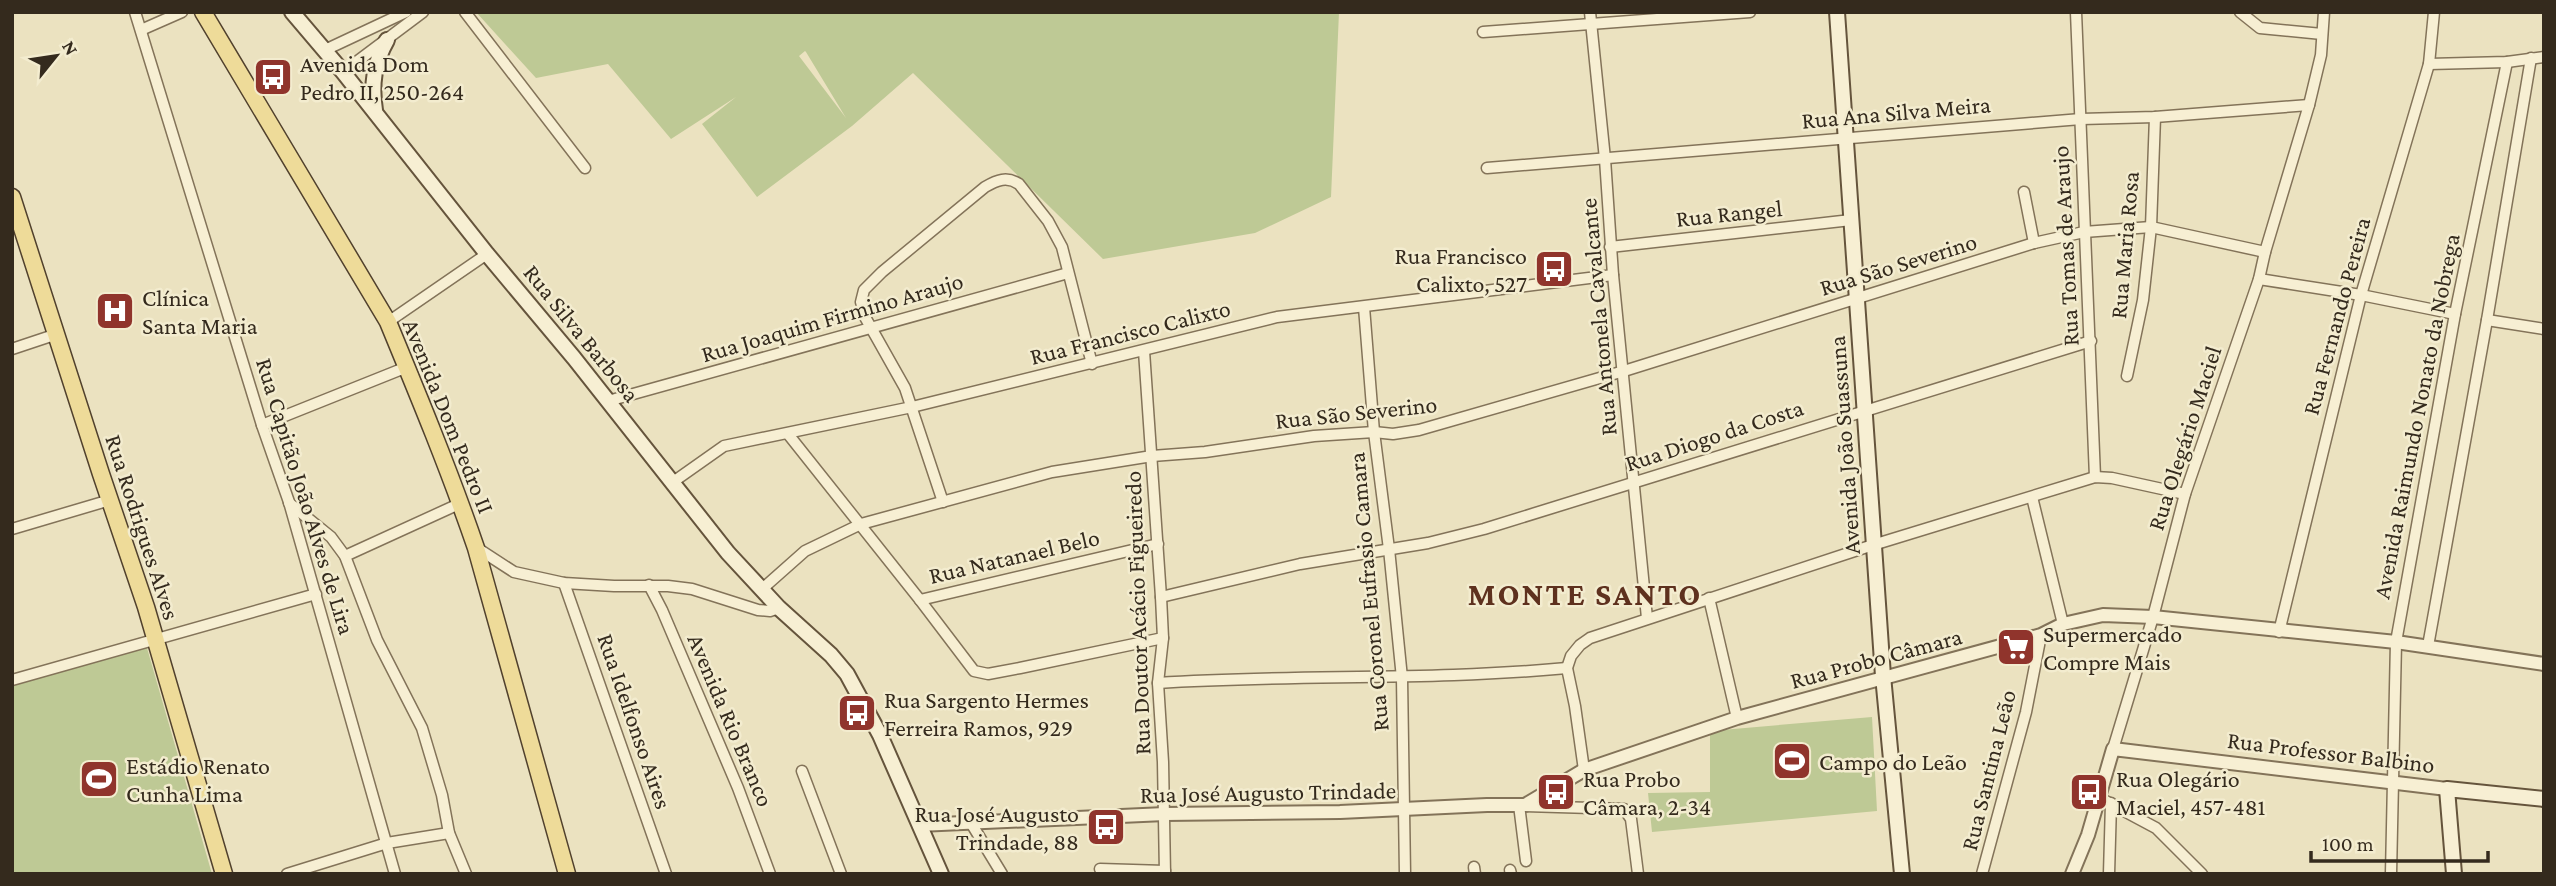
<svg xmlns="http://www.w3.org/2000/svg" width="2556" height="886" font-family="'Crimson Pro',serif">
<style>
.grass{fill:#bec995;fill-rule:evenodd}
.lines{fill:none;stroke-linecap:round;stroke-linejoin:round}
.minor-casing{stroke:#837359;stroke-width:13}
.tertiary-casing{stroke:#837359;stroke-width:16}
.secondary-casing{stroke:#65543c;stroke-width:18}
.primary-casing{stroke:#51412d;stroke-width:19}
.minor{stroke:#f7efd3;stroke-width:10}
.tertiary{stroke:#f7efd3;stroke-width:12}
.secondary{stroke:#f7efd3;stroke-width:14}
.primary{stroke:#eedb99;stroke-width:16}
.labels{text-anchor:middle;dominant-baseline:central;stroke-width:5;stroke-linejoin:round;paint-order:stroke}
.poi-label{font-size:24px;fill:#342a1d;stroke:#f3eccf;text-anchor:start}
.street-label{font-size:24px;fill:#342a1d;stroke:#f3eccf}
.district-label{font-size:32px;font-weight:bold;letter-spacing:2px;fill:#5e311e;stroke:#f3eccf}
</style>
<rect width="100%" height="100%" fill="#ebe2c0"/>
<g class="grass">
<path d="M476 12H1339L1331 197 1255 233 1103 259 913 73 852 126 757 197 702 124 736 97 671 139 608 64 536 78ZM805 51 806 52 846 118 799 56Z"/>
<path d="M147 648 212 874H12V684Z"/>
<path d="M1872 717 1877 811 1652 832 1648 793 1710 792V731Z"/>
</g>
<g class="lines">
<g class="minor-casing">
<g id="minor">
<path d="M135 12 262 425 289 502 395 874"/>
<path d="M465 12 585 168"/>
<path d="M1590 12 1605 159 1613 275 1647 618"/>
<path d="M2076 12 2095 477"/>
<path d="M2240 12 2260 28 2322 34"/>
<path d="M141 30 182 12"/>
<path d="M1483 32 1750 12"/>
<path d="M325 50 406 12"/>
<path d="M2429 64 2507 62 2544 57"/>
<path d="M343 72 423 12"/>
<path d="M1487 168 2081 119 2155 117 2309 105"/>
<path d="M2024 192 2034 243"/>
<path d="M1610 247 1851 220"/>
<path d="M2259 279 2361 295 2455 314"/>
<path d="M1364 307 1374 432 1389 549 1402 678 1405 874"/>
<path d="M2487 320 2544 329"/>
<path d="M388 322 487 254"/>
<path d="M12 349 57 334"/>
<path d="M1144 351 1161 597 1163 638 1158 683 1163 762 1165 874"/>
<path d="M2127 376 2143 300 2151 227 2155 117"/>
<path d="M608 401 1068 273"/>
<path d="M262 425 407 367"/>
<path d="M788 434 920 600 974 671 988 674 1020 668 1163 638"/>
<path d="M673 482 724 446 912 407 1277 317 1613 275"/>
<path d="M2032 497 2063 624"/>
<path d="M943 502 905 388 865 317 861 302 864 290 882 272 985 187C997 180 1007 176 1019 184L1048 221 1062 247 1092 364"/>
<path d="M289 503 331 537 345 556 377 640 422 728 442 795 449 833 466 874"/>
<path d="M12 529 110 500"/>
<path d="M477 548 514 572 564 583 614 586H668L692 589 758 610 770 611 779 608"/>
<path d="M345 556 461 503"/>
<path d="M564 583 666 874"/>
<path d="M649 585 662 610 738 788 770 874"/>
<path d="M761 590 805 551 861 524 1052 472 1152 456 1205 452 1314 436 1374 432 1393 434 1419 430 1624 371 2034 243 2084 232 2151 227 2265 252"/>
<path d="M1161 597 1300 564 1428 543 1484 529 2091 341"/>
<path d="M1709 598 1737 718"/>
<path d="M920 600 1158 544"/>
<path d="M2279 632 2361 295 2429 64 2434 12"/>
<path d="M2428 646 2487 320 2531 58"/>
<path d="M12 680 316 594"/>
<path d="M1158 683C1295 674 1431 681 1567 668"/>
<path d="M2113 749 2153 617 2185 494 2259 279 2265 252 2309 105 2321 55 2324 12"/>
<path d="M1584 770 1575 706 1567 668 1571 656 1580 645 1590 638 1873 545 2095 477 2112 478 2185 494"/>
<path d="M802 771 841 874"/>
<path d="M2098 797 2156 828 2202 874"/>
<path d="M1519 805 1526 861"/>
<path d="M1525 806 1624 809 1631 819 1638 874"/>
<path d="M971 823 1002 874"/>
<path d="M1474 867 1475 874"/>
<path d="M1100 869 1165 871"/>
<path d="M1510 870 1511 874"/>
<path d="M287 874 387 843 449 833"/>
<path d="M1982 874 2026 712 2041 635"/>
<path d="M2109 874 2111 803"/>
<path d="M2391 874 2396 642 2455 314 2507 62"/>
</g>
</g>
<g class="tertiary-casing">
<g id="tertiary">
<path d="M919 825 1165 814 1340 812 1487 805H1525L1584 770 1737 718 2041 635 2063 624 2103 615 2153 617 2396 642 2544 664"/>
<path d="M2072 874 2088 835 2113 749 2447 789"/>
</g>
</g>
<g class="secondary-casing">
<g id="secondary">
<path d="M292 12 343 72 487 254 574 358 728 553 779 608 831 655 847 674 880 735 941 874"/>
<path d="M1837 12 1883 676 1902 874"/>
<path d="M375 110C371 84 374 63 387 40"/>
<path d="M2454 874 2447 789 2544 799"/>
</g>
</g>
<g class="primary-casing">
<g id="primary">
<path d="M203 12 388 322C419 397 450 472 476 548L567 874"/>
<path d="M12 197 101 474 146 607 224 874"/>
</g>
</g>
<use href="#minor" class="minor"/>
<use href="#tertiary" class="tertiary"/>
<use href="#secondary" class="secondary"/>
<use href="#primary" class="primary"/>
</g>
<defs>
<g id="bus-square" transform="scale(2.0125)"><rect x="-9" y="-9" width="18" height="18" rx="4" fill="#90342c" stroke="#f3eccf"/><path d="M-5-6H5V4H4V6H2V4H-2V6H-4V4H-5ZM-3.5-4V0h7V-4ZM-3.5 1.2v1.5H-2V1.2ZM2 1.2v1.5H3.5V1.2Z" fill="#fff"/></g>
<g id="hospital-square" transform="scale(2.0125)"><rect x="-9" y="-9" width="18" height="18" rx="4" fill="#90342c" stroke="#f3eccf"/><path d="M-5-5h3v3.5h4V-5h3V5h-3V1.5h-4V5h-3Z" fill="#fff"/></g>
<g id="supermarket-square" transform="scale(2.0125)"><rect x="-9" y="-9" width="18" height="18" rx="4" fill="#90342c" stroke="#f3eccf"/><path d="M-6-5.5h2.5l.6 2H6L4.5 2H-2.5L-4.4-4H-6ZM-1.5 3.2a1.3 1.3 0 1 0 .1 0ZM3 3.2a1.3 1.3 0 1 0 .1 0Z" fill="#fff"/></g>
<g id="stadium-square" transform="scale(2.0125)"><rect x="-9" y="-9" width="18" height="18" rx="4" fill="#90342c" stroke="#f3eccf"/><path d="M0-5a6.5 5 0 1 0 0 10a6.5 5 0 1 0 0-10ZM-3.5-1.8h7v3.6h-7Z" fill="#fff"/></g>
</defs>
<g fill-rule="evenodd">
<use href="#bus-square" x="273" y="77"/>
<use href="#bus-square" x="1554" y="269"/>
<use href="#hospital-square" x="115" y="311"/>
<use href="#supermarket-square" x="2016" y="647"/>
<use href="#bus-square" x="857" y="713"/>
<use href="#stadium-square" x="1792" y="761"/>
<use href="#stadium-square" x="99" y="779"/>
<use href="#bus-square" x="1556" y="792"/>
<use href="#bus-square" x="2089" y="792"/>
<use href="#bus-square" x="1106" y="827"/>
</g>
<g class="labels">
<g class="poi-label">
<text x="300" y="63">Avenida Dom<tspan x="300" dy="28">Pedro II, 250-264</tspan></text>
<text x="1527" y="255" text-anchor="end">Rua Francisco<tspan x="1527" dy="28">Calixto, 527</tspan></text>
<text x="142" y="297">Clínica<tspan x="142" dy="28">Santa Maria</tspan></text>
<text x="2043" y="633">Supermercado<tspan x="2043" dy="28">Compre Mais</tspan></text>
<text x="884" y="699">Rua Sargento Hermes<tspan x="884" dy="28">Ferreira Ramos, 929</tspan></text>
<text x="1819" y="761">Campo do Leão</text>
<text x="126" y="765">Estádio Renato<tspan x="126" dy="28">Cunha Lima</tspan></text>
<text x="1583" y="778">Rua Probo<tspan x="1583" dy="28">Câmara, 2-34</tspan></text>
<text x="2116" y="778">Rua Olegário<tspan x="2116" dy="28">Maciel, 457-481</tspan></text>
<text x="1079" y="813" text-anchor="end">Rua José Augusto<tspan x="1079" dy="28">Trindade, 88</tspan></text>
</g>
<g class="street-label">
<text transform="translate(1896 112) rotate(-5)">Rua Ana Silva Meira</text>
<text transform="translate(1729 213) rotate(-6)">Rua Rangel</text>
<text transform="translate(2124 245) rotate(-85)">Rua Maria Rosa</text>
<text transform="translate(2065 246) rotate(-93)">Rua Tomas de Araujo</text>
<text transform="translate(1898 264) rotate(-17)">Rua São Severino</text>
<text transform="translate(2336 316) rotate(-75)">Rua Fernando Pereira</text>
<text transform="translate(832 317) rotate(-16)">Rua Joaquim Firmino Araujo</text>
<text transform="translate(1598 317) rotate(-95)">Rua Antonela Cavalcante</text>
<text transform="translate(1130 332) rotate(-14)">Rua Francisco Calixto</text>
<text transform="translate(582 333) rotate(51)">Rua Silva Barbosa</text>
<text transform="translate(1356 412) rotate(-6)">Rua São Severino</text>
<text transform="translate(449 416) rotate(68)">Avenida Dom Pedro II</text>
<text transform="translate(2416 416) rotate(-79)">Avenida Raimundo Nonato da Nobrega</text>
<text transform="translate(1714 435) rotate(-18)">Rua Diogo da Costa</text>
<text transform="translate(2184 438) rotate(-72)">Rua Olegário Maciel</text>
<text transform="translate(1844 445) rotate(-94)">Avenida João Suassuna</text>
<text transform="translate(306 496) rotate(73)">Rua Capitão João Alves de Lira</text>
<text transform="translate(143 527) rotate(72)">Rua Rodrigues Alves</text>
<text transform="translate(1014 556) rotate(-13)">Rua Natanael Belo</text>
<text transform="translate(1368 592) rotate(-95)">Rua Coronel Eufrasio Camara</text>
<text transform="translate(1137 613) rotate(-92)">Rua Doutor Acácio Figueiredo</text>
<text transform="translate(1876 658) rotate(-15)">Rua Probo Câmara</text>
<text transform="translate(731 720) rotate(67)">Avenida Rio Branco</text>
<text transform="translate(635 721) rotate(71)">Rua Idelfonso Aires</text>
<text transform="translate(2331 752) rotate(7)">Rua Professor Balbino</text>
<text transform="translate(1988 770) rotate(-76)">Rua Santina Leão</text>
<text transform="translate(1268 792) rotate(-1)">Rua José Augusto Trindade</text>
</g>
<g class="district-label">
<text x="1585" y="594">MONTE SANTO</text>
</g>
</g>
<rect width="2556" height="886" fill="none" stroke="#342a1d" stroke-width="28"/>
<g transform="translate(56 56) rotate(60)" stroke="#f3eccf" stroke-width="5" paint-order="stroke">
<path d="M0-5L12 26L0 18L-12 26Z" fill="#342a1d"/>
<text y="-10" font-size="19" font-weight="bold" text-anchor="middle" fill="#342a1d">N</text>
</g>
<path d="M2311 851v10h177v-10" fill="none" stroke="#342a1d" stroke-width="3.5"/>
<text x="2322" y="851" font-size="21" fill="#342a1d" stroke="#f3eccf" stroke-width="5" paint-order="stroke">100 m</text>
</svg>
